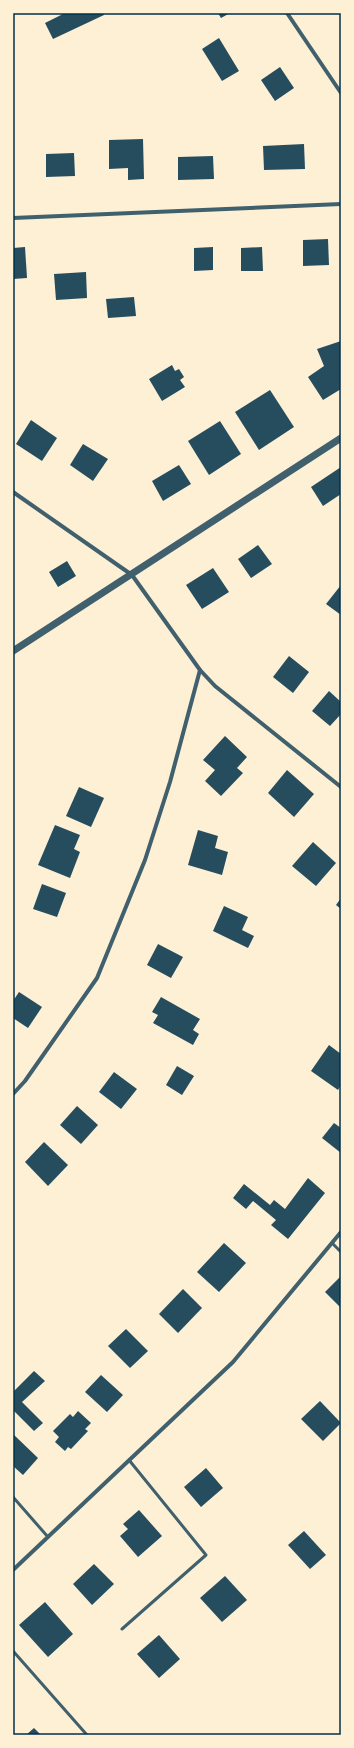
<svg xmlns="http://www.w3.org/2000/svg" width="354" height="1748" font-family="Figtree,sans-serif">
<style>
.building{fill:#264d5e}
.lines{fill:none;stroke-linecap:round;stroke-linejoin:round}
.service{stroke:#3f606c;stroke-width:3}
.minor{stroke:#3f606c;stroke-width:4}
.tertiary{stroke:#3f606c;stroke-width:7}
.neatline{fill:none;stroke:#003049;stroke-width:1.5}
</style>
<rect width="100%" height="100%" fill="#fdf0d5"/>
<g class="building">
<path d="M65 13H103L104 15 53 39 45 23Z"/>
<path d="M218 13H230L221 18Z"/>
<path d="M219 38 239 71 222 81 202 49Z"/>
<path d="M280 67 294 88 275 101 261 80Z"/>
<path d="M143 139 144 179 128 180V168L109 169V140Z"/>
<path d="M304 144 305 169 264 170 263 146Z"/>
<path d="M74 153 75 176 46 177V154Z"/>
<path d="M213 156 214 179 178 180V157Z"/>
<path d="M328 239 329 265 303 266V240Z"/>
<path d="M25 247 27 278 13 279V248Z"/>
<path d="M213 247V270L194 271V248Z"/>
<path d="M262 247 263 271H241V248Z"/>
<path d="M86 272 87 298 56 300 54 274Z"/>
<path d="M134 297 136 316 108 318 106 299Z"/>
<path d="M341 341V389L323 400 308 377 324 366 317 349Z"/>
<path d="M172 365 175 371 179 369 184 377 180 380 185 387 162 401 149 379Z"/>
<path d="M270 390 294 427 259 450 235 412Z"/>
<path d="M31 420 57 438 42 461 16 444Z"/>
<path d="M220 421 241 454 209 475 188 441Z"/>
<path d="M83 444 108 459 93 481 70 465Z"/>
<path d="M179 465 191 484 163 501 152 481Z"/>
<path d="M341 467V494L323 506 311 487Z"/>
<path d="M258 545 272 564 251 578 238 559Z"/>
<path d="M67 561 76 576 58 587 49 572Z"/>
<path d="M213 568 229 592 202 609 186 585Z"/>
<path d="M341 585V615L326 604Z"/>
<path d="M289 656 309 672 293 693 273 677Z"/>
<path d="M329 691 341 702V714L330 726 312 711Z"/>
<path d="M225 736 247 757 237 768 243 773 221 796 205 781 215 770 203 760Z"/>
<path d="M287 770 314 794 294 817 268 793Z"/>
<path d="M79 787 104 798 91 827 66 816Z"/>
<path d="M55 825 80 835 74 849 80 852 70 878 38 865Z"/>
<path d="M198 830 218 836 215 848 228 852 222 875 188 865Z"/>
<path d="M313 842 336 863 316 886 292 866Z"/>
<path d="M42 884 66 893 57 917 33 909Z"/>
<path d="M341 898V909L336 905Z"/>
<path d="M224 906 248 917 242 930 254 936 248 948 213 931Z"/>
<path d="M158 944 183 957 171 978 147 965Z"/>
<path d="M19 992 42 1007 28 1028 13 1018V1001Z"/>
<path d="M161 997 200 1019 193 1030 199 1034 193 1045 153 1023 158 1015 152 1012Z"/>
<path d="M329 1045 341 1054V1085L338 1090 311 1071Z"/>
<path d="M177 1066 194 1076 182 1095 166 1085Z"/>
<path d="M114 1072 137 1089 121 1109 99 1092Z"/>
<path d="M77 1106 98 1125 81 1144 60 1125Z"/>
<path d="M334 1123 341 1128V1153L322 1138Z"/>
<path d="M44 1142 68 1165 48 1186 25 1162Z"/>
<path d="M308 1178 325 1193 288 1239 271 1225 276 1220 253 1201 246 1209 233 1198 244 1184 270 1205 274 1200 285 1209Z"/>
<path d="M224 1243 246 1263 219 1292 197 1272Z"/>
<path d="M341 1276V1308L325 1292Z"/>
<path d="M183 1289 202 1308 178 1333 159 1314Z"/>
<path d="M126 1329 148 1351 130 1368 108 1346Z"/>
<path d="M34 1371 45 1381 22 1402 43 1423 34 1431 13 1410V1392Z"/>
<path d="M101 1375 123 1395 107 1412 85 1392Z"/>
<path d="M320 1401 341 1423 323 1441 301 1419Z"/>
<path d="M78 1411 91 1423 85 1429 88 1431 71 1449 68 1447 65 1451 55 1442 59 1437 53 1431 70 1414 73 1417Z"/>
<path d="M13 1434 38 1458 23 1475 13 1466Z"/>
<path d="M206 1468 223 1488 201 1507 184 1487Z"/>
<path d="M139 1510 162 1536 138 1557 120 1536 128 1529 123 1524Z"/>
<path d="M304 1531 326 1555 310 1569 288 1545Z"/>
<path d="M94 1564 114 1584 92 1605 73 1584Z"/>
<path d="M225 1576 247 1600 222 1622 200 1598Z"/>
<path d="M45 1602 73 1634 48 1657 19 1625Z"/>
<path d="M159 1635 180 1659 159 1678 137 1654Z"/>
<path d="M34 1728 41 1735H26Z"/>
</g>
<g class="lines">
<g class="service">
<path d="M332 1243 341 1252"/>
<path d="M13 1497 48 1537"/>
<path d="M122 1629 206 1555 129 1460"/>
<path d="M13 1651 87 1735"/>
</g>
<g class="minor">
<path d="M287 13 341 93"/>
<path d="M13 218 341 204"/>
<path d="M13 492 132 575 200 670 215 686 341 787"/>
<path d="M13 1094 25 1081 97 978 145 860 170 782 200 670"/>
<path d="M13 1570 233 1362 341 1232"/>
</g>
<path class="tertiary" d="M13 651 341 438"/>
</g>
<rect width="354" height="1748" fill="none" stroke="#fdf0d5" stroke-width="28"/>
<rect x="14" y="14" width="326" height="1720" class="neatline"/>
</svg>
